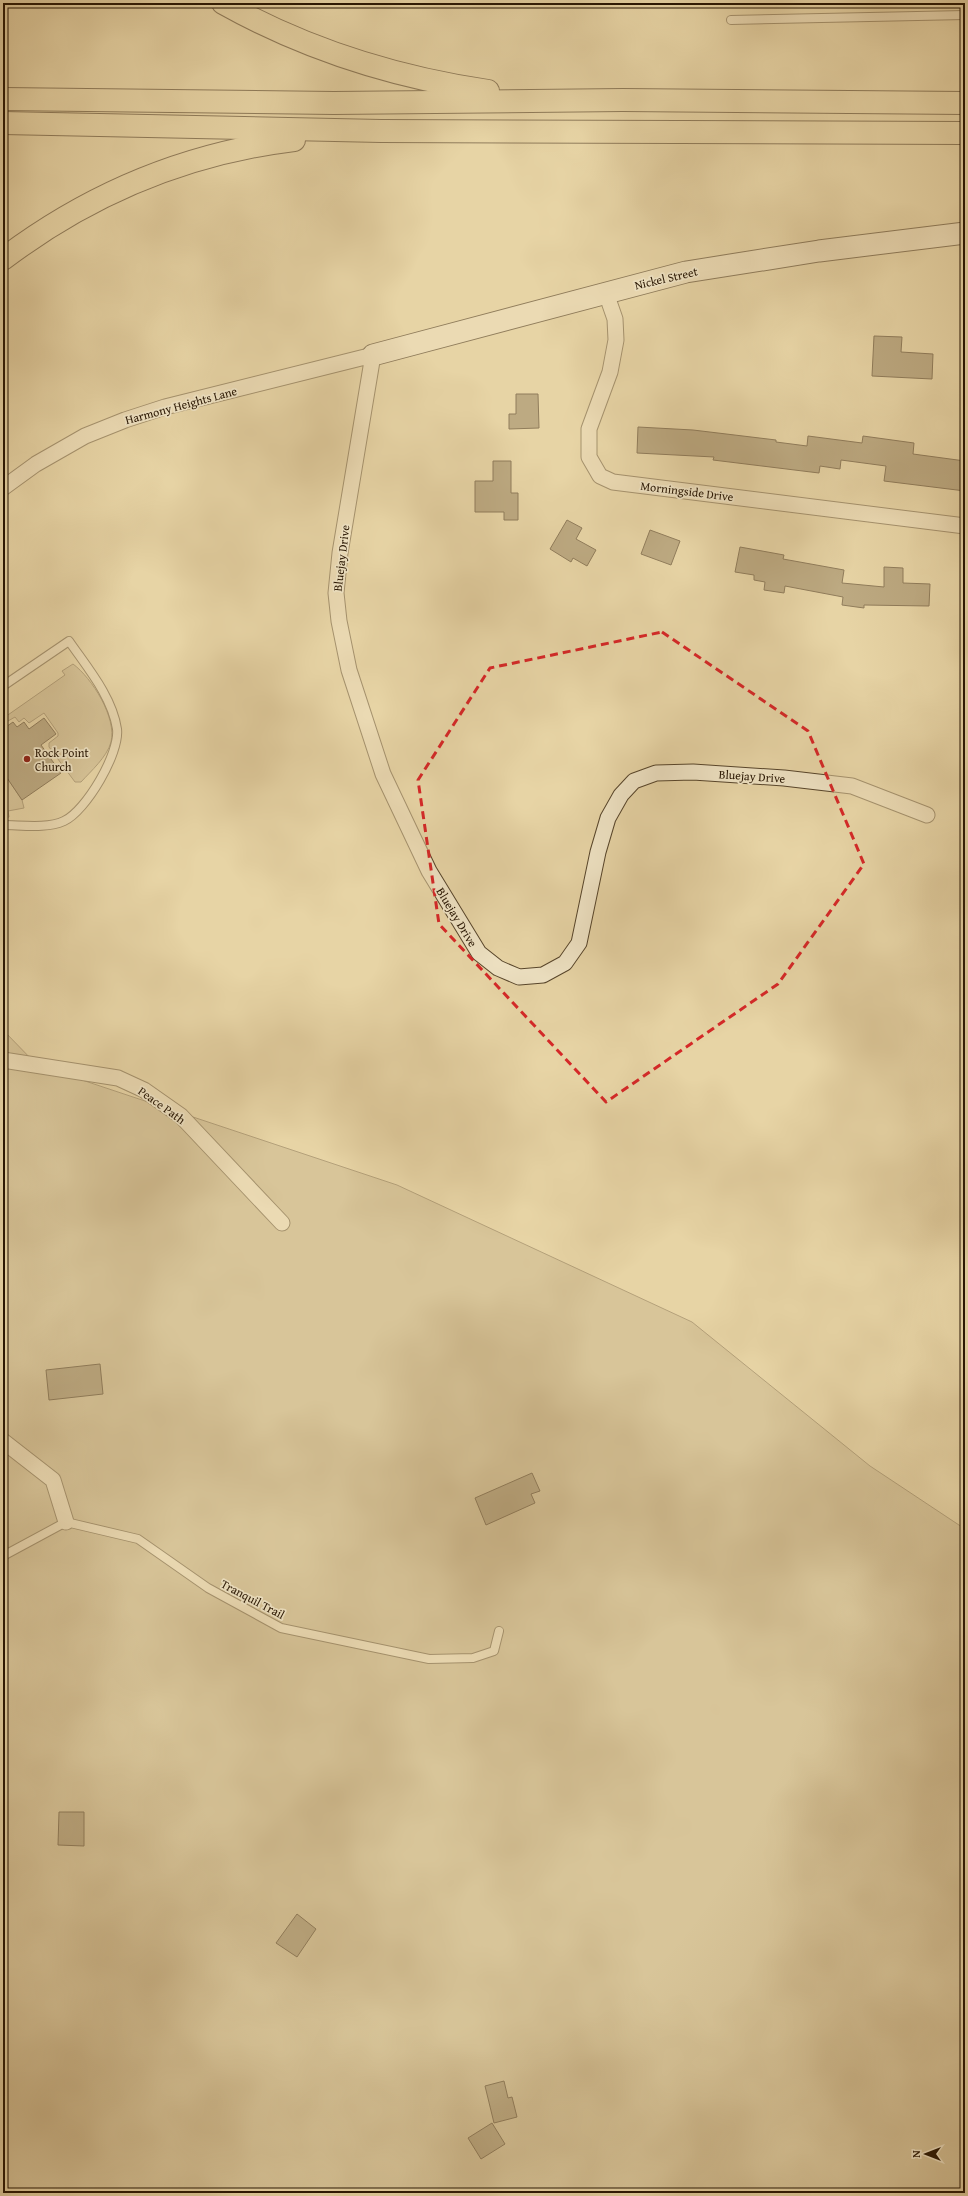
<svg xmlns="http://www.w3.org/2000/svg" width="968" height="2196" font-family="'Gentium Book Plus',serif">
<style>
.green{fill:#c6b489;stroke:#766446}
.building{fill:#8b7857;stroke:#271502}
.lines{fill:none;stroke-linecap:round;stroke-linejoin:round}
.lane-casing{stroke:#57452b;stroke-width:10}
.street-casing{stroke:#57452b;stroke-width:17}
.secondary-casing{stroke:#271502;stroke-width:23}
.highway-casing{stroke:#271502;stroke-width:24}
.lane{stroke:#efe3c4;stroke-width:8}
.street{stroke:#efe3c4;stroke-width:15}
.secondary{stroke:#efe3c4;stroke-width:21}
.highway{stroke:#e7d4a5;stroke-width:22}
.marked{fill:none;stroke:#d62828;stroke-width:3;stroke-dasharray:8 5;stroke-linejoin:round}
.poi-dot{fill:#8f2418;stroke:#efe3c4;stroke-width:1.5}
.labels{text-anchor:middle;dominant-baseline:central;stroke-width:3.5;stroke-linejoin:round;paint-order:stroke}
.street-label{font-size:12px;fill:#271502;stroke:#efe3c4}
.poi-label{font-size:12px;fill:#271502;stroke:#efe3c4;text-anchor:start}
</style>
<rect width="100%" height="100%" fill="#e7d4a5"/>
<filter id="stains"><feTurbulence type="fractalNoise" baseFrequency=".005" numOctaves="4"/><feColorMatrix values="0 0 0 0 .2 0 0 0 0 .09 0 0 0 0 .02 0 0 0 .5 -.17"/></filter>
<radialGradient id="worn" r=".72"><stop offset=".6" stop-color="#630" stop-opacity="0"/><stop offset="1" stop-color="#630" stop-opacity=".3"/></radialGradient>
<g class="green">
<path d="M73 664C92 678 117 718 111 742 107 757 91 771 81 782H75L49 747V743L58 736V733L44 713 29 723 24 718 19 722 15 717 8 721 5 717 65 675 62 671Z"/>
<path d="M4 773 22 800 24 808 8 811 9 817 3 819Z"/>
<path d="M3 1030 37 1065 397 1185 692 1322 870 1466 965 1529V2193H3Z"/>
</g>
<g class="building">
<path d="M874 336 902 337 901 352 933 354 932 379 872 376Z"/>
<path d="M516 394H538L539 428 509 429V414H516Z"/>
<path d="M638 427 693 430 776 440V442L807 446 808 436 862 443 863 436 914 443 913 454 965 461V491L884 481 886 466 841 460 840 469 820 466 819 473 713 460 714 457 637 453Z"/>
<path d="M493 461H511V493H518V520H504V512H475V481H493Z"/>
<path d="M567 520 582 528 576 539 596 550 587 566 573 558 571 562 550 549Z"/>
<path d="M650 530 680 541 671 565 641 554Z"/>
<path d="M740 547 784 555 783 559 844 570 842 583 884 587V567L903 568V583L930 584 929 606 864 605V608L842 605 843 597 785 586 784 593 764 590 765 582 754 580V575L735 572Z"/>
<path d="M44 718 56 734 41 745 61 773 22 800 3 772V729L13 722 17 727 24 722 29 729Z"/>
<path d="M100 1364 103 1394 49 1400 46 1370Z"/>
<path d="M532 1473 540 1491 531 1494 535 1503 486 1525 475 1498Z"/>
<path d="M59 1812H84V1846L58 1845Z"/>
<path d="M297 1914 316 1929 297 1957 276 1943Z"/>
<path d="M504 2081 508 2098 512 2097 517 2117 494 2123 485 2086Z"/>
<path d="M492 2123 505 2144 481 2159 468 2138Z"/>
</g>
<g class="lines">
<g class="lane-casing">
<g id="lane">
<path d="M731 20 965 15"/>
<path d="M3 686 69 641C86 666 112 696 117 729 120 753 86 811 64 821 47 829 21 825 3 825"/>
<path d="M3 1556 66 1522 138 1539 208 1588 281 1628 429 1659 473 1658 494 1651 499 1631"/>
</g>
</g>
<g class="street-casing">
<g id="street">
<path d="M606 293 615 319 616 340 610 372 589 429V457L600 476 613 482 965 526"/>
<path d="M3 488 36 464 85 436 125 420 165 407 373 355 340 553 336 593 339 621 349 670 383 774 429 871 479 953 498 968 519 977 543 975 565 963 579 943 598 852 608 818 621 795 634 781 656 773 693 772 784 778 852 786 927 815"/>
<path d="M3 1060 118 1078 144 1090 181 1116 282 1223"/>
<path d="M3 1441 53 1480 66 1522"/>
</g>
</g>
<g class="secondary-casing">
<path id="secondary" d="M373 355 686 272 819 251 965 233"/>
</g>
<g class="highway-casing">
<g id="highway">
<path d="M223 3C307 50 393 77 488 91"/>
<path d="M3 99 334 103 623 100 965 103"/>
<path d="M3 123 381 131 965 133"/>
<path d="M3 259C89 194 188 153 294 140"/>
</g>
</g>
<use href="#lane" class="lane"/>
<use href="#street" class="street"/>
<use href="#secondary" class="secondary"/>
<use href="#highway" class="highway"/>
</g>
<path d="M0 0H968V2196H0ZM662 632 808 731 864 864 778 984 606 1102 439 924 418 780 490 668Z" fill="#e7d4a5" fill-opacity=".55" fill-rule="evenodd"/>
<path class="marked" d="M662 632 808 731 864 864 778 984 606 1102 439 924 418 780 490 668Z"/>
<circle class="poi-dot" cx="27" cy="759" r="4"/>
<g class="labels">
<g class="street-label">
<text transform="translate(666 278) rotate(-13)">Nickel Street</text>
<text transform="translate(181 405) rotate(-15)">Harmony Heights Lane</text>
<text transform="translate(687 491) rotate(7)">Morningside Drive</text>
<text transform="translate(341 558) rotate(-83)">Bluejay Drive</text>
<text transform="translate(752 776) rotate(4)">Bluejay Drive</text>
<text transform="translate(457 917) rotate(59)">Bluejay Drive</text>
<text transform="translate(162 1105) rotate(36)">Peace Path</text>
<text transform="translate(253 1599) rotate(28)">Tranquil Trail</text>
</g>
<g class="poi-label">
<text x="35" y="752">Rock Point<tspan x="35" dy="14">Church</tspan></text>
</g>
</g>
<rect width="968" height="2196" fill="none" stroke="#e7d4a5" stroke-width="16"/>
<rect x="4" y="4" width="960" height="2188" fill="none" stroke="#271502" stroke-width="2"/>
<rect x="8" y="8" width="952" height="2180" fill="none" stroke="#271502"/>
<g transform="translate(926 2154) rotate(270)" stroke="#efe3c4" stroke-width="3" paint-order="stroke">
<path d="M0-3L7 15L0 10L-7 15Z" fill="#271502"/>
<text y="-6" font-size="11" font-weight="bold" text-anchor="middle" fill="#271502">N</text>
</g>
<rect width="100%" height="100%" filter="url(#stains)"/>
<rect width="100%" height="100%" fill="url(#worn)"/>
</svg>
